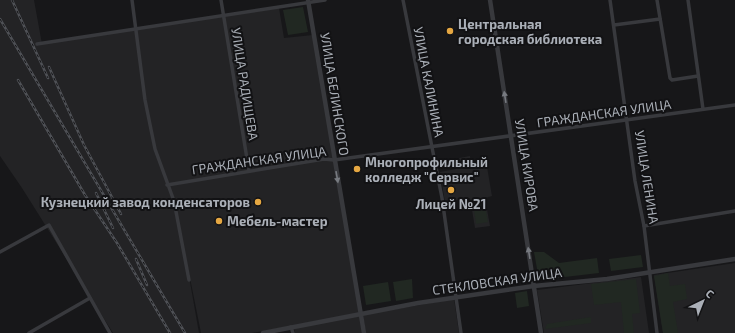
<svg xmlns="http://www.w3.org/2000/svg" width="735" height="333" font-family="'Exo 2',sans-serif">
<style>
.built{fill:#232325}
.green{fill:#212822}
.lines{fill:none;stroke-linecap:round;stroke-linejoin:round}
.minor{stroke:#38393d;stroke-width:3.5}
.tertiary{stroke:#38393d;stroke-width:4.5}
.rail-casing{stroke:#4f5156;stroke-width:2.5}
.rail{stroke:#121214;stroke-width:1;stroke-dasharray:3;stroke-linecap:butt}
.oneway{fill:#777a80}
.poi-dot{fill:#e5a742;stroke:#121214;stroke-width:1.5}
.labels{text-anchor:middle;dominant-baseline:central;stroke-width:4;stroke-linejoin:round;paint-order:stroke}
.poi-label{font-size:13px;font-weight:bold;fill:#aaafb7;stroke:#121214;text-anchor:start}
.street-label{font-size:13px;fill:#aaafb7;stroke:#121214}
</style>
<rect width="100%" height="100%" fill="#171719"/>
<g class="built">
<path d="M0 0H34L42 44 279 8 284 38 313 35 359 313 252 333H201L184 248 199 333H113L22 188 0 156Z"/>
<path d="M470 156 472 169 487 167 492 196 485 198 490 226 475 228 470 198 445 202 440 172 456 169V164L460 163 459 158Z"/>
<path d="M735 263V333H663L654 275Z"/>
<path d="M641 277 649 333H544L537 290Z"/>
<path d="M454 299 459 333H366L363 315Z"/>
<path d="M360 315 363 333H295L294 328Z"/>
</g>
<g class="green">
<path d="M303 7 308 32 288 35 283 10Z"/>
<path d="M484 199 488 222 476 224 473 201Z"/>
<path d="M534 252H544L559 263 597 258 599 273 539 280Z"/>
<path d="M641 255 643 267 611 271 609 259Z"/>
<path d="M668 273 670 286 685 284 687 299 673 302 678 333H663L654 276Z"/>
<path d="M412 279 413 298 396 301 393 282Z"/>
<path d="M636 279 640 313 632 314 634 333H624L621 302 594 305 591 284Z"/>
<path d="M388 282 391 301 366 305 363 286Z"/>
<path d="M527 291 529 306 517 308 515 293Z"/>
<path d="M591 317V323L545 329 547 324Z"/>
</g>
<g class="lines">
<g class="minor">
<path d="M132 0 145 100 155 149 174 201 189 280"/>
<path d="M221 0 249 171"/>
<path d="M403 0 442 198 461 333"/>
<path d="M610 0 635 181 644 226 657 333"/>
<path d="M657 0 670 78 672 80 698 76"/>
<path d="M688 0 703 109"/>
<path d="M614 25 660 19"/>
<path d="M37 44 325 0"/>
<path d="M167 185 324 159 334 160 735 105"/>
<path d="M644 226 735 211"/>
<path d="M0 252 49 225 110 333"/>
<path d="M291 327 293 333"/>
<path d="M29 333 90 298"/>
</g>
<g class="tertiary">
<path d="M308 0 364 333"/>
<path d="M490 0 541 333"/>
<path d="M263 333 418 303 534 286 607 279 735 259"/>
</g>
<g class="rail-casing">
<g id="rail">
<path d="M12 0 48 78"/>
<path d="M0 19 185 333"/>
<path d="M49 67 84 145 121 214"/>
<path d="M18 80 85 195 117 243 170 333"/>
<path d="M96 193 113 228"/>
<path d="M136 259 147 285"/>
</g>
</g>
<use href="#rail" class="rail"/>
</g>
<defs><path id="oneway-solid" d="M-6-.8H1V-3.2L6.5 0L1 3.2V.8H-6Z"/></defs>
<g class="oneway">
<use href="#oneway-solid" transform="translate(505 97) rotate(-99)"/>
<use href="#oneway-solid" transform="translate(337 177) rotate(80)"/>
<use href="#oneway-solid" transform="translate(529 253) rotate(-99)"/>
</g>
<g class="poi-dot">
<circle cx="450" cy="31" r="4"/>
<circle cx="357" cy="169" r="4"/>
<circle cx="451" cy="190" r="4"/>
<circle cx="258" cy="202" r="4"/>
<circle cx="219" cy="221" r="4"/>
</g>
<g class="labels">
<g class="poi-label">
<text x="458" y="24">Центральная<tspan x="458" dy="15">городская библиотека</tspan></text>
<text x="365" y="162">Многопрофильный<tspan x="365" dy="15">колледж "Сервис"</tspan></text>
<text x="250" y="202" text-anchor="end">Кузнецкий завод конденсаторов</text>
<text x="451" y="204" text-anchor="middle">Лицей №21</text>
<text x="227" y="221">Мебель-мастер</text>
</g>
<g class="street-label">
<text transform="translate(429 82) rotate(79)">УЛИЦА КАЛИНИНА</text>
<text transform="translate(245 84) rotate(81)">УЛИЦА РАДИЩЕВА</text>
<text transform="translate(335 94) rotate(81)">УЛИЦА БЕЛИНСКОГО</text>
<text transform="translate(604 113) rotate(-8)">ГРАЖДАНСКАЯ УЛИЦА</text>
<text transform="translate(259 160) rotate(-8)">ГРАЖДАНСКАЯ УЛИЦА</text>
<text transform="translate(527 165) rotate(81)">УЛИЦА КИРОВА</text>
<text transform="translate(647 177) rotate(81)">УЛИЦА ЛЕНИНА</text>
<text transform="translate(497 281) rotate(-8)">СТЕКЛОВСКАЯ УЛИЦА</text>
</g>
</g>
<g transform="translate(703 301) rotate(43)" stroke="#121214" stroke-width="3" paint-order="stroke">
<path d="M0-3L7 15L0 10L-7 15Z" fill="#aaafb7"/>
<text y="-6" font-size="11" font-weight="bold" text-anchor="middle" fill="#aaafb7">С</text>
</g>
</svg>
